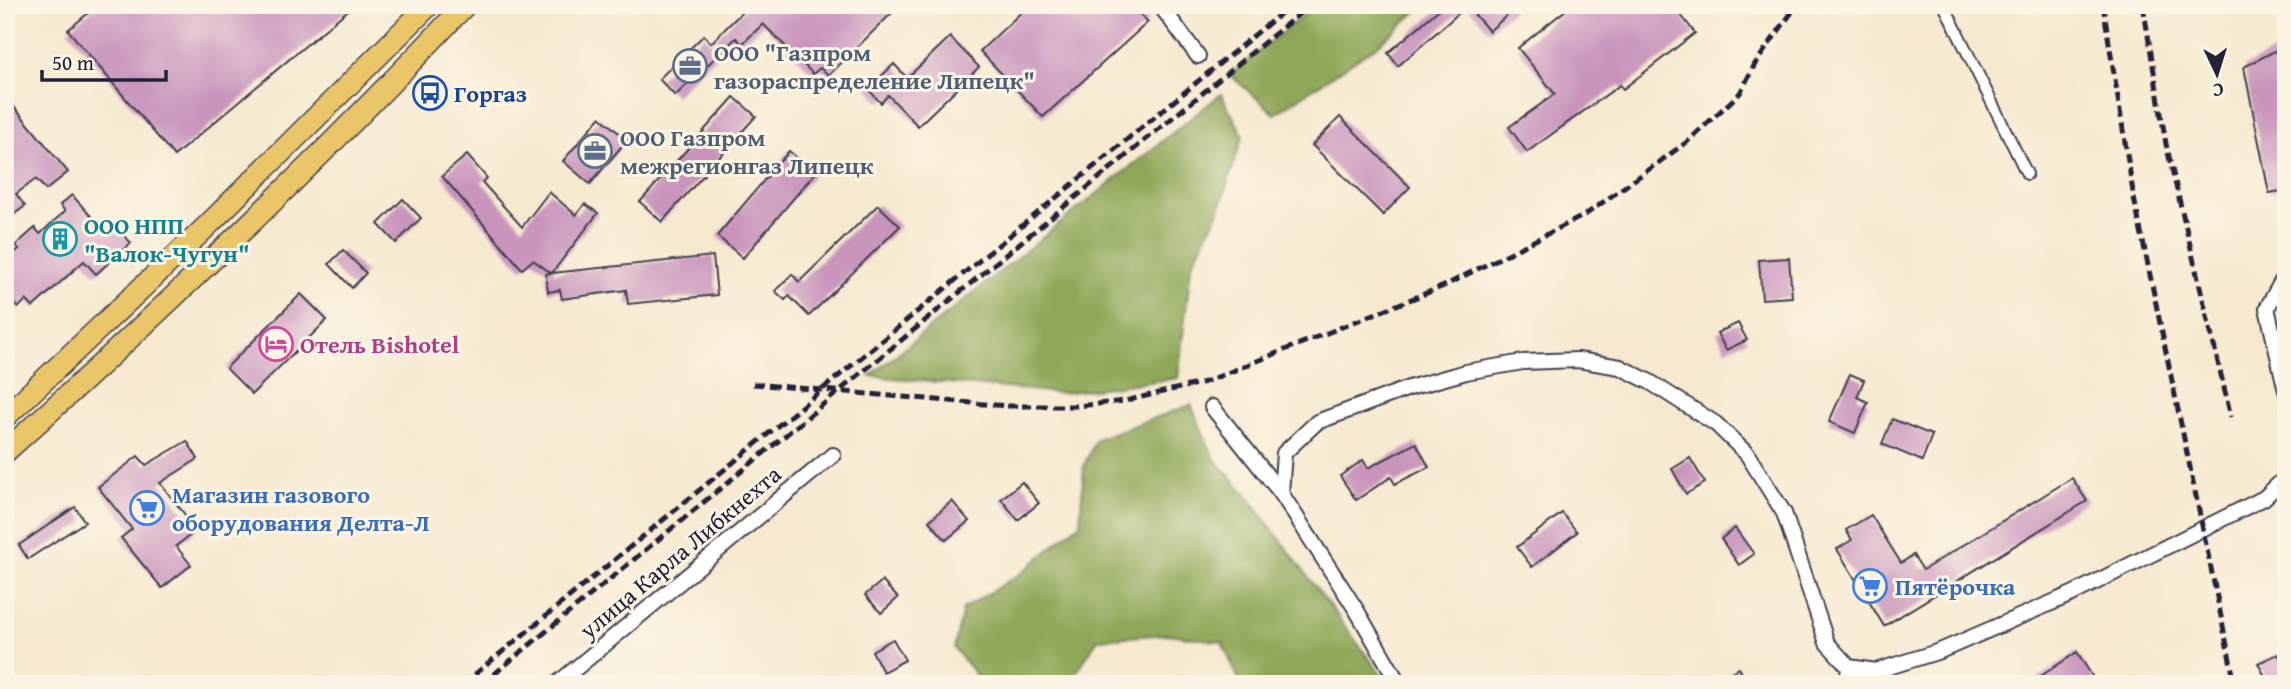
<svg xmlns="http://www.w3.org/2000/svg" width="2291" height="689" font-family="'Gentium Book Plus',serif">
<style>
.forest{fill:#8fa759;stroke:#58644a;stroke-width:2}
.building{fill:#c995bd}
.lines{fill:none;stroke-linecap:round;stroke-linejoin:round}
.pedestrian-casing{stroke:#424051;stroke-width:14}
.minor-casing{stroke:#424051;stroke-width:18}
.primary-casing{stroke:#424051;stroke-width:24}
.pedestrian{stroke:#fff;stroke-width:10}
.minor{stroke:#fff;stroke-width:14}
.primary{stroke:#ebc669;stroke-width:21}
.rail{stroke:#22223b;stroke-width:5;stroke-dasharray:10 5;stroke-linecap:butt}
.labels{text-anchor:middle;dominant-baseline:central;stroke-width:6;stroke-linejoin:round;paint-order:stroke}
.service-label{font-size:24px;font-weight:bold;fill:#4e5e75;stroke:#fcf5e5;text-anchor:start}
.transit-label{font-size:24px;font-weight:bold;fill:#164399;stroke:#fcf5e5;text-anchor:start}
.culture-label{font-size:24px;font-weight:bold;fill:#0d838f;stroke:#fcf5e5;text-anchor:start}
.hotel-label{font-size:24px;font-weight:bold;fill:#b23c85;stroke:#fcf5e5;text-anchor:start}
.shop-label{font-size:24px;font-weight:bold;fill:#366cbe;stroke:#fcf5e5;text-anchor:start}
.street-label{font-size:24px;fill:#22223b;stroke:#fcf5e5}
</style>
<rect width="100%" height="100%" fill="#fcf5e5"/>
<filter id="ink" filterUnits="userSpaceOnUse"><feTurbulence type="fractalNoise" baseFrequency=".0143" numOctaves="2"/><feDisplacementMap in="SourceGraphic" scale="14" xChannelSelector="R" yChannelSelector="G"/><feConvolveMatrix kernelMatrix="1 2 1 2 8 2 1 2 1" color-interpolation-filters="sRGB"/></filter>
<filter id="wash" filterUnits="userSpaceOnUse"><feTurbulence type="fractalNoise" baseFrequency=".00686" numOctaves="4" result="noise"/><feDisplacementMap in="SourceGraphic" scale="28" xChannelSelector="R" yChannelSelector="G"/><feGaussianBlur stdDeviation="1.57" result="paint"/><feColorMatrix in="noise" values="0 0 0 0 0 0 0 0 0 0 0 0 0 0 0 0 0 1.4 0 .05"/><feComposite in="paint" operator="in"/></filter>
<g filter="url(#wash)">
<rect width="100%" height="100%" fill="#f6e9d0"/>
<g class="forest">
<path d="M1316 5H1424L1378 45 1275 114 1230 75Z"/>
<path d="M1221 94 1243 135 1218 213 1191 266 1178 378 1062 393 870 376Z"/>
<path d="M1191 405 1214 458 1249 498 1388 684H1241L1222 642 1169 634 1098 639 1069 684H983L954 648 963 609 1023 572 1080 523 1084 466 1096 439Z"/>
</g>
<g id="blocks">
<g class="building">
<path d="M98 5H354L174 156 68 30Z"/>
<path d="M749 5H900L829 75 820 68 813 74 763 24 742 44 736 38 675 96 659 79 704 35 711 43Z"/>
<path d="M1029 5H1131L1148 22 1043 117 980 51Z"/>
<path d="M1444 5H1519L1489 31 1467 6 1398 66 1388 53Z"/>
<path d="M1572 5H1673L1695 33 1623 89 1620 85 1527 152 1509 127 1555 94 1518 48Z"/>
<path d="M950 37 979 67 918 126 888 95 881 103 868 89 894 64 907 78Z"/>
<path d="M2286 45V190L2269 193 2244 67Z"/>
<path d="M5 96 68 172 46 190 36 179 16 194 25 206 5 221Z"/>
<path d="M734 97 756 116 662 222 640 202Z"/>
<path d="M600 117 627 140 590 184 563 161Z"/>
<path d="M1340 117 1410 187 1383 215 1312 145Z"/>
<path d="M789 151 815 173 743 258 717 236Z"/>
<path d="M467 155 487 178 482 182 522 227 549 192 576 215 585 204 598 213 552 273 713 256 717 295 628 304 626 290 562 299 560 290 548 292 546 274 551 273 533 260 522 269 442 176Z"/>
<path d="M72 195 106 233 115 225 131 243 96 274 84 261 33 307 26 300 18 308 5 294V261L19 249 16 245 35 228 40 234 65 211 60 205Z"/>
<path d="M403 199 421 218 396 243 378 224Z"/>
<path d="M878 205 900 226 809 316 789 296 785 300 775 291 792 274 799 282Z"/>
<path d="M343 250 366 273 352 288 329 264Z"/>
<path d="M1789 258 1792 297 1762 299 1759 260Z"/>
<path d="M301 294 327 320 252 394 226 368Z"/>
<path d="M1738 323 1747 340 1726 350 1717 333Z"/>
<path d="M1850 374 1864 380 1857 397 1868 402 1855 433 1829 422Z"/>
<path d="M1892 419 1932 435 1922 461 1882 444Z"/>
<path d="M187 441 198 459 160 483 197 530 176 546 191 565 162 588 121 538 132 529 98 487 138 456 146 465Z"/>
<path d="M1416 443 1429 467 1395 484 1391 477 1356 500 1340 476 1363 460 1368 468Z"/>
<path d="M1690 458 1705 483 1686 494 1672 469Z"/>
<path d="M2072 478 2087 501 1884 626 1837 549 1852 540 1846 530 1871 515 1901 563 1913 555 1923 570Z"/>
<path d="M1022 482 1039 503 1018 520 1001 499Z"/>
<path d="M952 501 969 521 946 540 929 521Z"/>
<path d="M75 507 85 522 28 559 19 545Z"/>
<path d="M1562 513 1577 532 1532 567 1517 547Z"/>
<path d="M1735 528 1754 554 1739 565 1721 539Z"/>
<path d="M882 581 898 598 881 613 865 595Z"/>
<path d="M893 639 905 660 883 672 872 651Z"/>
<path d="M2077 652 2097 684H2029Z"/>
<path d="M2278 654 2286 669V684H2269L2258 663Z"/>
<path d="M1739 668 1748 684H1710Z"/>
</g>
</g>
</g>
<g filter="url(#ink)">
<use href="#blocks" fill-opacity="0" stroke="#424051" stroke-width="2"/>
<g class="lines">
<g class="pedestrian-casing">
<path id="pedestrian" d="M1944 5 2027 174"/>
</g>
<g class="minor-casing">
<g id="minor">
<path d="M1160 5 1198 56"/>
<path d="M2286 274 2267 308 2286 391"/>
<path d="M1212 407 1281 493"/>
<path d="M557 684 833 455"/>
<path d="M1399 684 1357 611 1281 493 1284 453 1317 422 1409 388 1466 372 1523 362 1578 360 1620 367 1650 382 1716 424 1747 454 1784 513 1827 643 1849 667 1876 671 1940 651 2072 594 2264 498 2286 477"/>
<path d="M1847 684 1849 667"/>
</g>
</g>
<g class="primary-casing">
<g id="primary">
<path d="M5 417 204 229 429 5"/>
<path d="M5 452C164 309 319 161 465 5"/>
</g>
</g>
<use href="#pedestrian" class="pedestrian"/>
<use href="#minor" class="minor"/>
<use href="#primary" class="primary"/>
<g class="rail">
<path d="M2103 5 2134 198 2235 684"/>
<path d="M2143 5 2166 144 2231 417"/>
<path d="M753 384 1007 406H1077L1125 401 1205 382 1444 286 1585 215 1687 142 1740 93 1755 64 1797 5"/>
<path d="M463 684 1291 5"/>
<path d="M482 684 1310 5"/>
</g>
</g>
</g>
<defs>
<g id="office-ring" transform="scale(1.75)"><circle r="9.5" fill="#fcf5e5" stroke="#5c6f8a" stroke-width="1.5"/><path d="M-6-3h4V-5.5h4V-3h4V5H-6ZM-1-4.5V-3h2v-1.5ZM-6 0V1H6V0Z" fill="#5c6f8a"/></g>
<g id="bus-ring" transform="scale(1.75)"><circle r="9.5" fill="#fcf5e5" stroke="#1a4fb4" stroke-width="1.5"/><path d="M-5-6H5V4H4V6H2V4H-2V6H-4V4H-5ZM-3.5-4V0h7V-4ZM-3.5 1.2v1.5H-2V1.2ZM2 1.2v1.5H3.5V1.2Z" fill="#1a4fb4"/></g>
<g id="building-ring" transform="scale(1.75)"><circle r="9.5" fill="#fcf5e5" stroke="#0f9aa8" stroke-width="1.5"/><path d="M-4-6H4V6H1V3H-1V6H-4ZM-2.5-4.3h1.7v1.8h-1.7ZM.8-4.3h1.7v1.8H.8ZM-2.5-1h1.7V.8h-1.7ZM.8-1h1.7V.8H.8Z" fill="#0f9aa8"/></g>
<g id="hotel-ring" transform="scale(1.75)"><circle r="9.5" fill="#fcf5e5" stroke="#d1479c" stroke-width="1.5"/><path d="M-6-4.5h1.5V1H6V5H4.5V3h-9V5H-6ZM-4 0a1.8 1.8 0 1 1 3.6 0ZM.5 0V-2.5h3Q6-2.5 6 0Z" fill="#d1479c"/></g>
<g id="supermarket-ring" transform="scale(1.75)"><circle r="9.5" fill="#fcf5e5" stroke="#3f7fe0" stroke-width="1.5"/><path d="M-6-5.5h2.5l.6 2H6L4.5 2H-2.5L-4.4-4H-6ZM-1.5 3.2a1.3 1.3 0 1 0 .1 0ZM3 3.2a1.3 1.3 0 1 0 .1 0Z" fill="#3f7fe0"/></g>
</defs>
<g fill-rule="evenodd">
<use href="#office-ring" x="690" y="66"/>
<use href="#bus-ring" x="430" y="93"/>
<use href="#office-ring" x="595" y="151"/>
<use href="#building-ring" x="60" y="239"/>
<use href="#hotel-ring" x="276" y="344"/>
<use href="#supermarket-ring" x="147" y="508"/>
<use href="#supermarket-ring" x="1870" y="586"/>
</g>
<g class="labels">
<g class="service-label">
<text x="714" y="52">ООО "Газпром<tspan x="714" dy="28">газораспределение Липецк"</tspan></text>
<text x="620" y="137">ООО Газпром<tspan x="620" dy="28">межрегионгаз Липецк</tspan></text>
</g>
<g class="transit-label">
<text x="454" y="93">Горгаз</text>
</g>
<g class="culture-label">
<text x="84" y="225">ООО НПП<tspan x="84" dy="28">"Валок-Чугун"</tspan></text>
</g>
<g class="hotel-label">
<text x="300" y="344">Отель Bishotel</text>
</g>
<g class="shop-label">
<text x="172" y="494">Магазин газового<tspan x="172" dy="28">оборудования Делта-Л</tspan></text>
<text x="1895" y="586">Пятёрочка</text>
</g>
<g class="street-label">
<text transform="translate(680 552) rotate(-40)">улица Карла Либкнехта</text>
</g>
</g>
<rect width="2291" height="689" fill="none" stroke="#fcf5e5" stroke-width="28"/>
<g transform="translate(2217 74) rotate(176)" stroke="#fcf5e5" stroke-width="5" paint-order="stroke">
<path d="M0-5L12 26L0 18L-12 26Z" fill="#22223b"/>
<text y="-10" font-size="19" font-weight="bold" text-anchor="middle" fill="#22223b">С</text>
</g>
<path d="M42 70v10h124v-10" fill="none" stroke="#22223b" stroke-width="3.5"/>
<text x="52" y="70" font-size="21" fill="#22223b" stroke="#fcf5e5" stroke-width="5" paint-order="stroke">50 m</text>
</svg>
